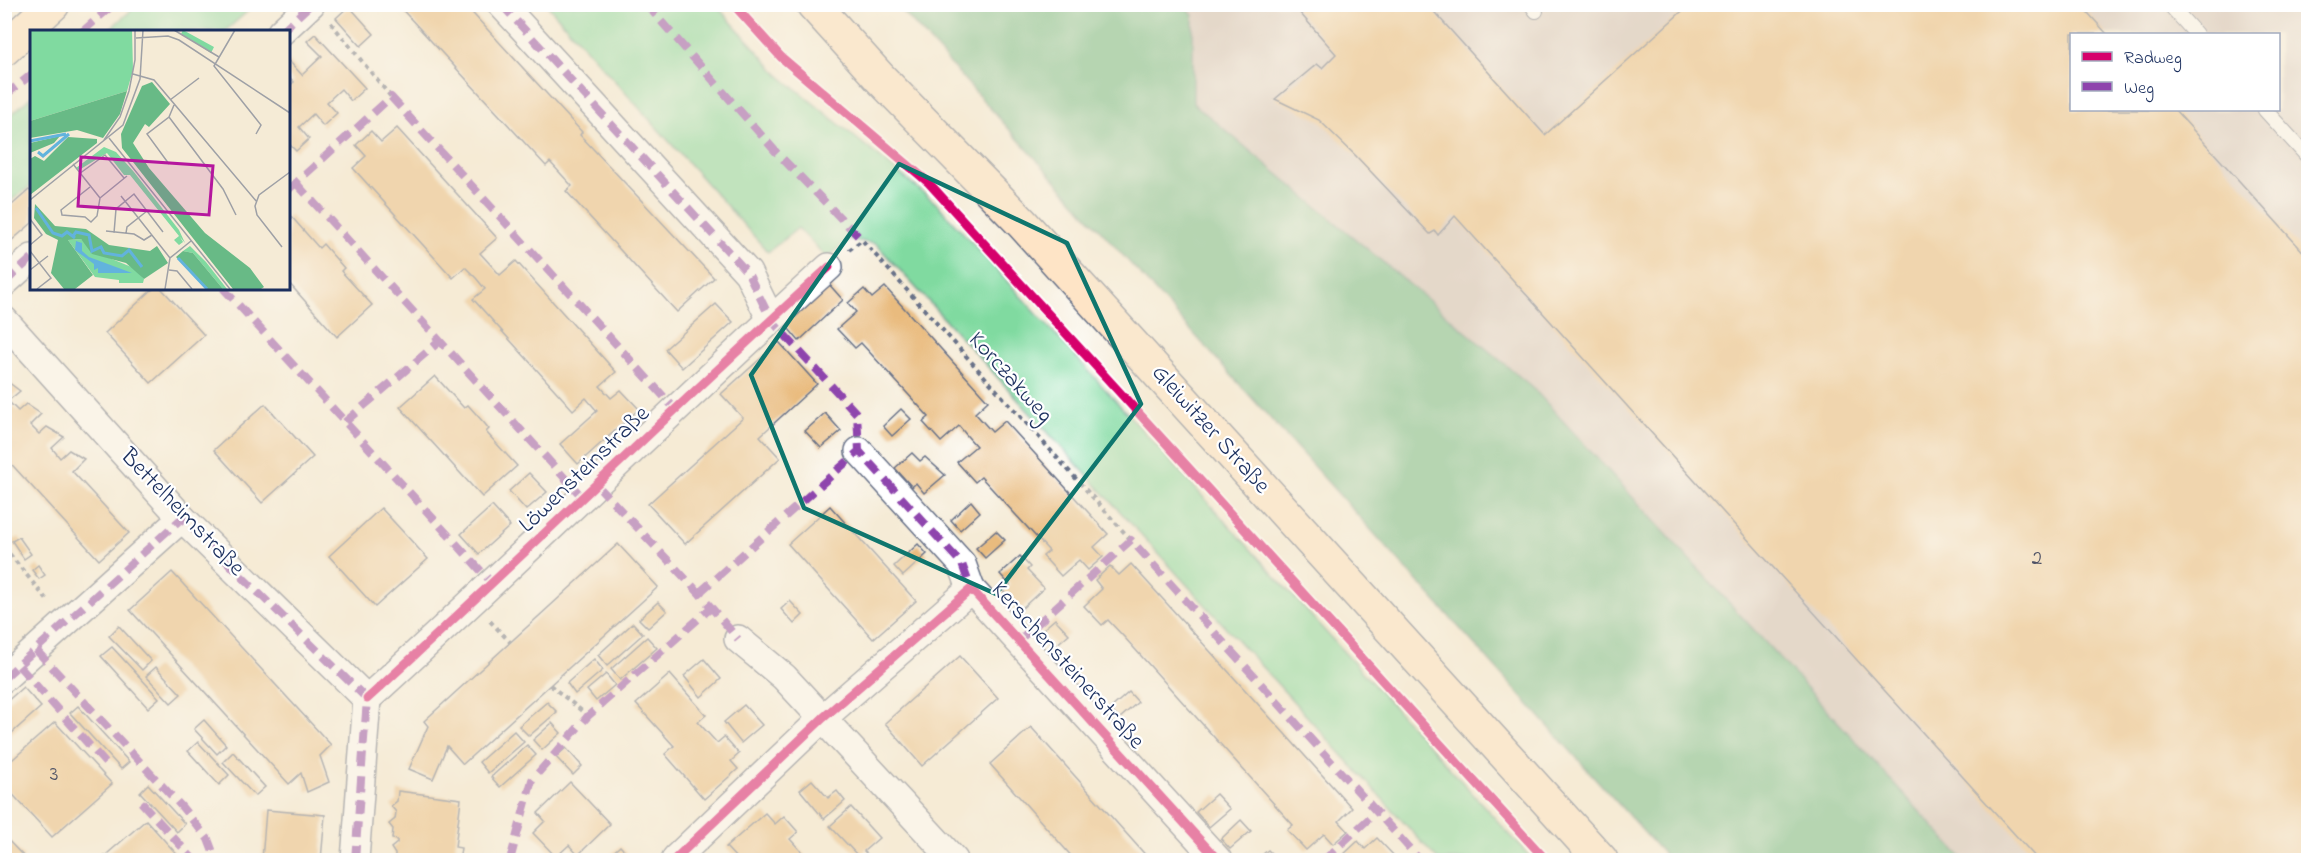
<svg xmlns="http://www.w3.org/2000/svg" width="2313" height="865" font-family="'Indie Flower',sans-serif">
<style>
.industrial{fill:#cfc0ba;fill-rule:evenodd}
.green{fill:#80daa0;stroke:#4e847f;stroke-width:1.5}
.forest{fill:#68ba86;stroke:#427472;stroke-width:1.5}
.building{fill:#e9bb7e}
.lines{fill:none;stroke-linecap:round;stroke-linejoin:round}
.service-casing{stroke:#677188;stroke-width:16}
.minor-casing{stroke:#677188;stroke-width:30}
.secondary-casing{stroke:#677188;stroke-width:36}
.path{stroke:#677188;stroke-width:4;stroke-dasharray:4.5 4.5;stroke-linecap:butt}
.service{stroke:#fff;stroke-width:14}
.minor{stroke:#fff;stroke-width:27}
.secondary{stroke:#fee4c6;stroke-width:33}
.quiet{stroke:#8e44ad;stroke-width:8;stroke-dasharray:15 8;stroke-linecap:butt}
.cycleway-casing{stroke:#fff;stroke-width:13}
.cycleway{stroke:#d6006c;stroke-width:9}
.marked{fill:none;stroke:#0f766e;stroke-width:4.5;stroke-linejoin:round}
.labels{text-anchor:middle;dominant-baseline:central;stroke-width:4.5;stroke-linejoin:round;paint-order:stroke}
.number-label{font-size:21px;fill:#4e5266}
.street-label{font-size:24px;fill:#1b2f5e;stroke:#fff}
.inset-river{fill:none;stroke:#62b3dd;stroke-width:3}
.inset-road{fill:none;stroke:#9ea0a6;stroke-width:1.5}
.view{fill:#b5179e;fill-opacity:0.15;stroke:#b5179e;stroke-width:3}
.inset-edge{fill:none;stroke:#1b2f5e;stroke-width:3}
</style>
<rect width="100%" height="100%" fill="#fff"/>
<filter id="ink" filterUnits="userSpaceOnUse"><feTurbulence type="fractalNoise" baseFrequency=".0167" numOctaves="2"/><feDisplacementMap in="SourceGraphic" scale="12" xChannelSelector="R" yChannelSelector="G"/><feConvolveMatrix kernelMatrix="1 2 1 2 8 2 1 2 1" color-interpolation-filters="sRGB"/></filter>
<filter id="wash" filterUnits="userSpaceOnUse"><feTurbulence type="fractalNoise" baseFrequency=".008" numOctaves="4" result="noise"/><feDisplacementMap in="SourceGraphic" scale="24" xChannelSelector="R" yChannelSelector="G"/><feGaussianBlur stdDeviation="1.35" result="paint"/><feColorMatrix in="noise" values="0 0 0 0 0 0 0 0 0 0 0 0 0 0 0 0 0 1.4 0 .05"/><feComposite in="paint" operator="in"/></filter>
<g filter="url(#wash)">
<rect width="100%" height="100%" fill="#f5ebd6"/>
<path class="industrial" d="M1183 5H2308V860H1964L1532 387 1193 103V15ZM2072 34H2278V110H2072Z"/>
<g class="green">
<path d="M139 4H255V5L225 31H107Z"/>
<path d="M547 5H716L780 76 937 204 1533 860H1438L876 244 849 239 827 258 798 228 768 252Z"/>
<path d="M31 97V186L5 205V120Z"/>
</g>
<path class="forest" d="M897 5H1183L1193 15V103L1532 387 1964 860H1669Z"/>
<g id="blocks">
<g class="building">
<path d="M397 4H464L582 132 580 135 714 278 677 312 566 191 572 186 550 162 546 166Z"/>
<path d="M1292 4H1427L1545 135 1690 4H2080L2107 34H2072V110H2175L2308 257V860H2038L1455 216 1438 235 1435 231 1430 234 1356 156 1319 120 1275 99 1317 64 1322 68 1336 54Z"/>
<path d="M349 6 374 34 361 46 336 18Z"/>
<path d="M315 34 365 88 351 101 341 89 327 102 337 113 323 126 313 114 299 127 309 139 296 151 288 143V87L294 82 288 76V60L302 75 322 56 307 41Z"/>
<path d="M397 128 497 238 480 253 500 275 516 261 616 372 600 386 611 398 621 390 639 409 578 464 560 444 597 411 586 398 573 410 473 299 485 289 476 278 465 267 453 278 353 168 366 156 356 145 371 131 381 142Z"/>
<path d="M29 190 32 192V223L4 247V212Z"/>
<path d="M290 215 319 248 323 244 344 268 341 271 372 305 337 337 288 282V217Z"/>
<path d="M827 282 843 300 799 341 783 322Z"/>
<path d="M885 287 988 401 975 413 992 432 1005 421 1108 534 1094 547 1103 557 1088 570 1079 560 1061 576 1043 556 1049 551 981 477 975 482 957 462 976 446 968 437 959 426 941 442 923 422 929 417 861 343 855 348 837 329 856 312 848 303 864 289 872 298Z"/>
<path d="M154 288H161L204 335 151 383 105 333Z"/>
<path d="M716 304 733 322 682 368 665 349Z"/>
<path d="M779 342 817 384 760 436 780 458 685 544 648 504 743 418 721 394Z"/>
<path d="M435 376 464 408 468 405 485 424 489 429 486 432 517 466 482 497 400 407Z"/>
<path d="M4 379 20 391 8 401 18 411 26 404 41 414 30 425 39 434 47 427 64 437 52 448 60 458 69 450 84 459 72 471 129 533 99 560 4 456Z"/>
<path d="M265 404 313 457 262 503 214 450Z"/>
<path d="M901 409 911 419 892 436 883 426Z"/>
<path d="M825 413 841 431 821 448 805 431Z"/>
<path d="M912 453 920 461 925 457 945 475 924 493 916 483 912 487 895 468Z"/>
<path d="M529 473 547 492 526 510 509 491Z"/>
<path d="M971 501 980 512 960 530 951 520Z"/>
<path d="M492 506 510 526 479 554 461 534Z"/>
<path d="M830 506 916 601 873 639 788 544Z"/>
<path d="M381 508 428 559 375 607 329 556Z"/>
<path d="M996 531 1005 540 985 558 976 548Z"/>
<path d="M19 537 31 554 24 559 12 541Z"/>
<path d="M618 544 658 587 463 764 447 746 433 779 409 769 428 726 424 721Z"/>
<path d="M918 544 927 554 903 576 894 566Z"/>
<path d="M1020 556 1030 567 1027 570 1044 588 1020 610 1003 591 1010 585 1000 574Z"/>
<path d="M1131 564 1352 808 1339 821 1348 831 1333 844 1324 834 1306 850 1287 830 1293 825 1125 638 1108 620 1102 625 1084 606 1102 589 1095 580 1110 566 1119 575Z"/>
<path d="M38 565 45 575 39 579 32 570Z"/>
<path d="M172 572 331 745 320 756 329 782 307 792 301 773 289 784 130 610Z"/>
<path d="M790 601 803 615 794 624 781 609Z"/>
<path d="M658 602 667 611 648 628 639 619Z"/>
<path d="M1055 619 1069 634 1055 646 1041 631Z"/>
<path d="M633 623 643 634 607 666 598 655Z"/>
<path d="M119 626 151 661 142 670 109 636Z"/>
<path d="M647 637 657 648 620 680 611 669Z"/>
<path d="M112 647 159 698 148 708 101 656Z"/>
<path d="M960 656 998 698 922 766 885 723Z"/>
<path d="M594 659 603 670 575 694 567 683Z"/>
<path d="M704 659 721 679 701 697 684 676Z"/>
<path d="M156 667 181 694 171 703 146 676Z"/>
<path d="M606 674 615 685 596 701 587 690Z"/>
<path d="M670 674 706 715 698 722 717 743 724 737 739 754 731 761 738 769 704 799 665 754 674 746 636 704Z"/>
<path d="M23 687 41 707 4 740V704Z"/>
<path d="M1129 692 1138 702 1119 719 1110 709Z"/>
<path d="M547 702 557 712 529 736 519 726Z"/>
<path d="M744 705 762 725 741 743 724 722Z"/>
<path d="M78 706 129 762 121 769 70 713Z"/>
<path d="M204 720 226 745 217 754 194 729Z"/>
<path d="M55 722 112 784 52 837 4 785V767Z"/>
<path d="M552 723 561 733 542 750 533 740Z"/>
<path d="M1031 727 1150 860 1074 859 990 764Z"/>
<path d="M514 731 524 742 488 773 479 762Z"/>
<path d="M198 742 229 775 219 785 188 751Z"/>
<path d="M527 745 536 755 500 787 491 777Z"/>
<path d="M566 748 582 766 573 775 556 757Z"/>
<path d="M233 752 265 787 255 796 223 762Z"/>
<path d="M812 780 828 798 837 791 845 801 824 819 800 790Z"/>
<path d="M570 782 610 824 578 855 569 845 556 857 533 833 545 821 538 813Z"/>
<path d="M148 784 185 824 177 832 140 792Z"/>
<path d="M398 791 461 799 455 847 461 848 459 860H395V854L391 848 397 843V840L392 839 393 829 389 824 395 819 396 812 391 806 397 801Z"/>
<path d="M1216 794 1230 809 1209 827 1196 812Z"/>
<path d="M851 807 879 838 864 851 873 860H854L858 856 830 826Z"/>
<path d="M266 810 325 815 321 860H262Z"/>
<path d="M765 813 775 824 784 816 798 832 790 839 809 860H738L726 847Z"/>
<path d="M146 820 182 860H100Z"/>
<path d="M1241 820 1251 831 1230 849 1221 839Z"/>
<path d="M4 836 24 857 20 860H11L4 853Z"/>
<path d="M1377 838 1398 860H1346L1342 856 1358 841 1365 849Z"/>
<path d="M620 846 633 860H605Z"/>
<path d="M1268 850 1278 860H1256Z"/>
</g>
</g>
</g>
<g filter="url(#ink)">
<use href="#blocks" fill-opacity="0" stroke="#677188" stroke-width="1.5"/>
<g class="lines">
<g class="service-casing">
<g id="service">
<path d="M1531 4 1536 11"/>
<path d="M2169 4 2196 34"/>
<path d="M2265 110 2308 157"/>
</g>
</g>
<g class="minor-casing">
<g id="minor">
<path d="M501 4 748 273 771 320"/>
<path d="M281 32 311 4"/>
<path d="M4 283 32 258"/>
<path d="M4 320 182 518 367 699"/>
<path d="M859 451 962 564 971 589"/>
<path d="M738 639 784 677 954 860"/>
<path d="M4 678 182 518"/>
<path d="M367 699C523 557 672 409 829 267"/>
<path d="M355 860 367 699"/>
<path d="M675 860 676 858 823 718 971 589 1218 860"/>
</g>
</g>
<g class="secondary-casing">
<g id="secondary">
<path d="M813 4 880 78 1022 223 1601 860"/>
<path d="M4 49 53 4"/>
</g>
</g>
<g class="path">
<path d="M331 23 391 97"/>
<path d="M849 250 862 240 1131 540"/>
<path d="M4 547 47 600"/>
<path d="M490 621 510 642"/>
<path d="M550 685 588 716"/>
</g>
<use href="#service" class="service"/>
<use href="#minor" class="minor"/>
<use href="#secondary" class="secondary"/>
<g class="quiet">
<path d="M501 4 748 273 771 320 857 414 859 451 962 564 971 589"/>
<path d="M646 4 776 152 862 240"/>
<path d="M82 32 114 4"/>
<path d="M281 32 311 4"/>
<path d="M4 96 32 74"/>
<path d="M296 183 583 498"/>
<path d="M288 190 391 97 676 410"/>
<path d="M4 283 32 258"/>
<path d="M223 288 493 584"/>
<path d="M345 422 440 341"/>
<path d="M597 485 699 593 738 639"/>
<path d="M699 593 859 451"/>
<path d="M1018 641 1131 540 1420 860"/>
<path d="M36 650 181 806 208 839 216 860"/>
<path d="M19 666 107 765"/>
<path d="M4 678 182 518 367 699"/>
<path d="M141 802 194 860"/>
<path d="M355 860 367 699"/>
<path d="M510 860 532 780 588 716 712 607"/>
<path d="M1324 860 1376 812"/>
</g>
<g class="cycleway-casing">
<g id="cycleway">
<path d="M733 4 781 57 928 182 1546 860"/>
<path d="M367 699C523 557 672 409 829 267"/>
<path d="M675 860 676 858 823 718 971 589 1218 860"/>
</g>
</g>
<use href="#cycleway" class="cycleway"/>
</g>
</g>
<path d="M0 0H2313V865H0ZM899 164 1067 243 1141 404 996 594 804 508 751 375Z" fill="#f5ebd6" fill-opacity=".55" fill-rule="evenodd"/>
<path class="marked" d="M899 164 1067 243 1141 404 996 594 804 508 751 375Z"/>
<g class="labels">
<g class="number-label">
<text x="2037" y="559">2</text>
<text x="54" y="775">3</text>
</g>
<g class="street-label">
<text transform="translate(1010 378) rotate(48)">Korczakweg</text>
<text transform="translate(1210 430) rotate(48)">Gleiwitzer Straße</text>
<text transform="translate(585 470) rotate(-44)">Löwensteinstraße</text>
<text transform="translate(182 513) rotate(46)">Bettelheimstraße</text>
<text transform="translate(1067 666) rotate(48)">Kerschensteinerstraße</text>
</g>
</g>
<g transform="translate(30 30)">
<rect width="260" height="260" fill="#f5ebd6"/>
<path d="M0 0H102L103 40 97 61 0 91ZM153 0 184 17 181 23 151 4ZM74 117 86 122 104 142 149 200 155 213 150 207 153 212 149 215 144 210 149 206 100 145H94L77 123 49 140 46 138ZM51 209 67 223 104 238 114 249 113 253H89V250L65 247 38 210ZM160 216 176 232 197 259H193L163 223 153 221Z" fill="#80daa0"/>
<path d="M122 52 140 74 119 97 115 94 103 113 119 138 175 203 220 238 234 257 231 259H203L92 118 91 104 112 56ZM97 61 90 84 73 108 47 100 0 108V91ZM30 106 24 113 0 123V113ZM38 107 67 109V113L0 165V129L5 126 14 131ZM5 174 25 196 56 199 79 215 120 221 127 216 138 233 114 249 96 233 62 224 51 209 38 210 63 245 45 259H34L21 243 28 210 16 204 4 188ZM153 221 163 223 193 259H176L146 227Z" fill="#68ba86"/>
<path d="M46 211 52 213V221L59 227 102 243H68V238L64 240V234L45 220Z" fill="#62b3dd"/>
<path class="inset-river" d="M0 111 36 104M8 122 13 126 39 104M6 178 23 203 32 206 37 202 45 208M43 206 46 202 59 205 62 221 71 217 74 223 92 226 99 220 112 237M148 228 177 259"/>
<path class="inset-road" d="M144 0 189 27M205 0 184 36 231 95 226 104M106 8 138 6 149 10 260 83M103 44 124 50 227 172M140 70 169 48M139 87 193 159 206 185M79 108 200 259M74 110 90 87 99 61 105 30V0M43 134 70 168M139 134 117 104 139 87 144 75M49 144 75 125 94 148M60 157 31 180 32 185 55 187 61 192 67 186 70 168M91 166 140 228M70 168 97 146M0 170 93 95 110 49 113 0M0 189 12 205 0 215M76 201 104 204 114 210 122 205M84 203 86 179 104 164 133 202M96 203 97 197 117 181M252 217 227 185 225 176 229 165 260 142M0 221 21 248 7 259M0 240 18 226M139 240 147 241 162 259M135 259 140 228 161 211"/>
<path class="view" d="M51 127 183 136 179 185 48 176Z"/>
<rect width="260" height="260" class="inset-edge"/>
</g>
<rect width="2313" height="865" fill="none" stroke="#fff" stroke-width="24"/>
<rect x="2070" y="33" width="210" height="78" fill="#ffffff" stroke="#a4acbf" stroke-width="1.5"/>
<rect x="2082" y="52" width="30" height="9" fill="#d6006c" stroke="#a4acbf" stroke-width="1.5"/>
<text x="2124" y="63" font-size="18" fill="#1b2f5e">Radweg</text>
<rect x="2082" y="82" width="30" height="9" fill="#8e44ad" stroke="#a4acbf" stroke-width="1.5"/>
<text x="2124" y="93" font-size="18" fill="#1b2f5e">Weg</text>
</svg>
